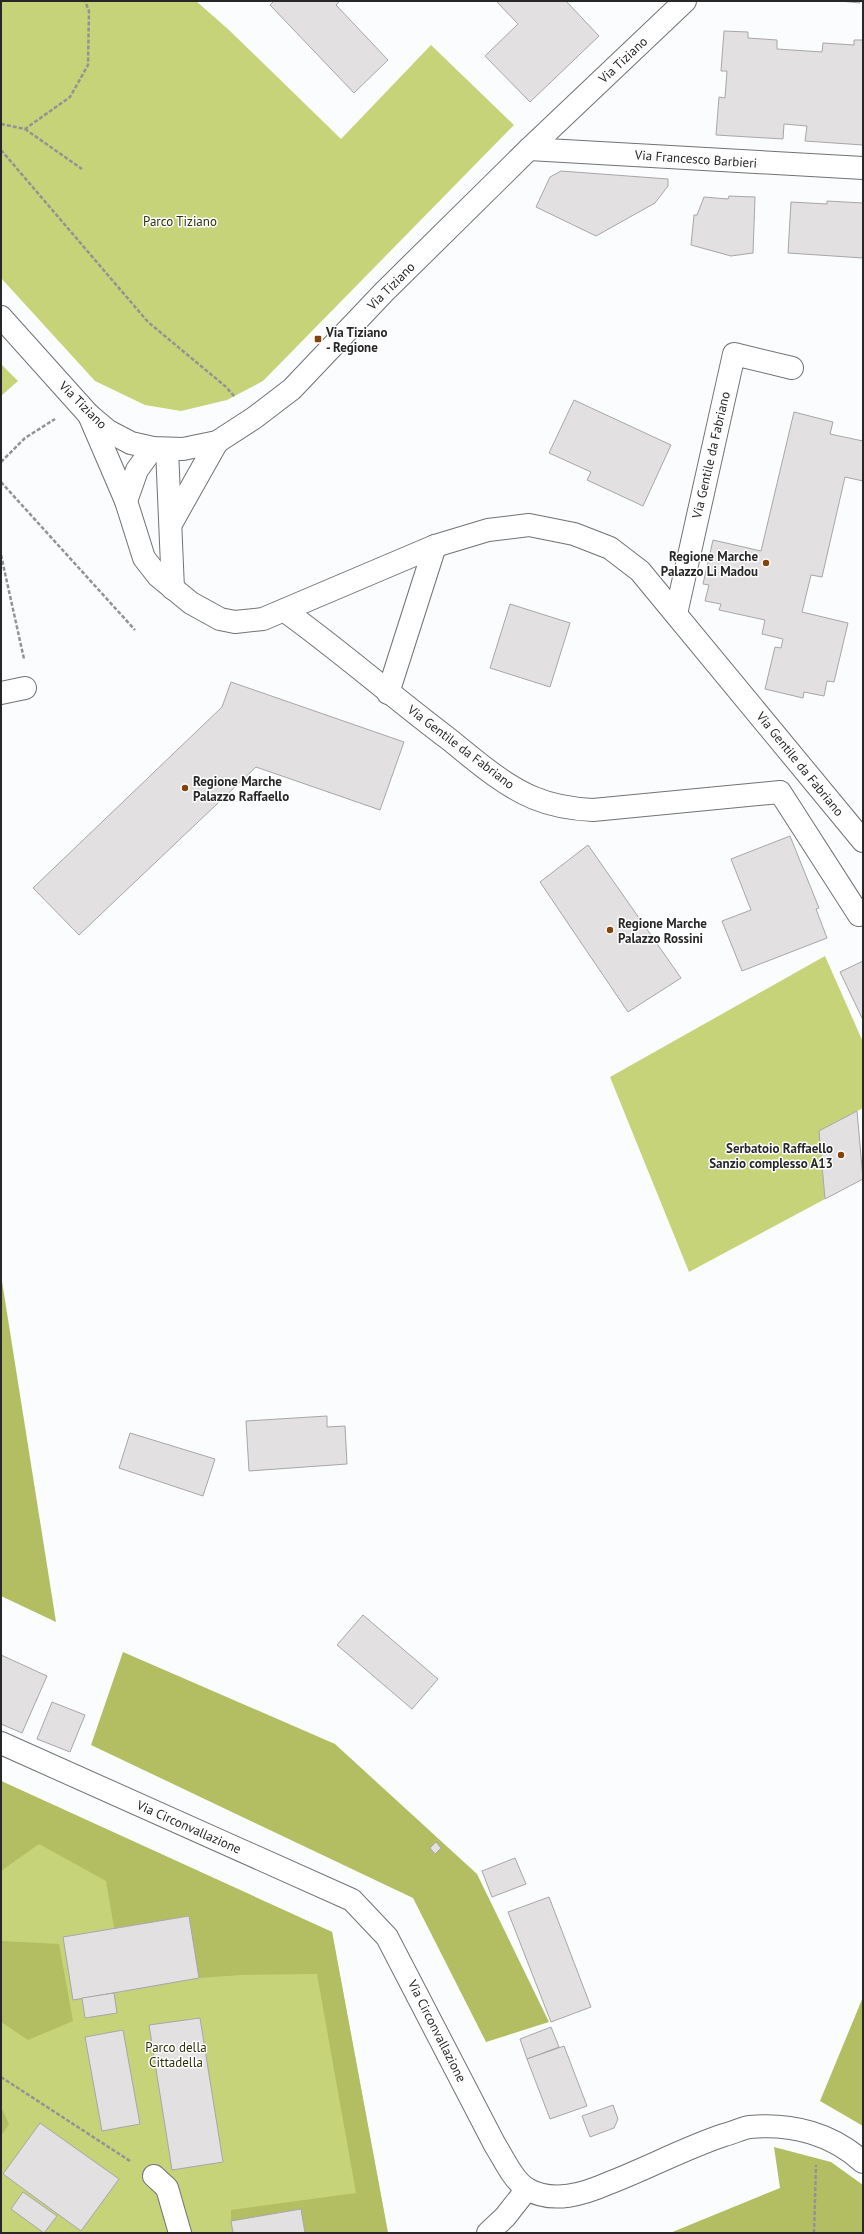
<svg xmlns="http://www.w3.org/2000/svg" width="864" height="2234" font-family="'PT Sans',sans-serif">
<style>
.green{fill:#c7d378}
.forest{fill:#b3be62}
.building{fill:#e2e0e1;stroke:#a8a6a7}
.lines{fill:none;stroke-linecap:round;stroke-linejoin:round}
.minor-casing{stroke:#717273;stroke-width:24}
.path{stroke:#939394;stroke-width:2.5;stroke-dasharray:4 2;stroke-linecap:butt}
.minor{stroke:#fff;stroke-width:22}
.poi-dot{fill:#834409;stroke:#fff;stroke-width:1.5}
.labels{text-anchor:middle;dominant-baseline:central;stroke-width:3;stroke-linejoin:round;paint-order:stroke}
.street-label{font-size:13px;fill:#272727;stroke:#fff}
.park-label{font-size:13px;fill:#2e320a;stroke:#fff}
.poi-label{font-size:13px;font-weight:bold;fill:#272727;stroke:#fff;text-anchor:start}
</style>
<rect width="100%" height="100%" fill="#fbfcfd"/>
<g class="green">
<path d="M1 1H196L229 30 341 139 431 45 514 125 263 381 227 400 181 411 145 405 95 381 1 278Z"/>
<path d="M1 364 18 381 1 396Z"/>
<path d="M825 956 863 1042V1108L819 1131 825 1199 689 1272 610 1077Z"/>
<path d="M1 1781 332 1932 388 2233H1Z"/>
</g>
<g class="forest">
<path d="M1 1275 56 1622 1 1596Z"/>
<path d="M123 1652 335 1744 477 1874 549 2022 486 2042 413 1898 91 1745Z"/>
<path d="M1 1781 332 1932 388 2233H305L301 2209 231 2221V2210L356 2193 317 1974 242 1975 199 1978 189 1916 114 1928 106 1881 39 1844 1 1871Z"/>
<path d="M1 1941 59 1944 73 2021 28 2040 1 2022Z"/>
<path d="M863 1997V2126L820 2101Z"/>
<path d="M1 2107 9 2124 1 2136Z"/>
<path d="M774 2147 831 2162 863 2185V2233H670L780 2188Z"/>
</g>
<g class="building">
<path d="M274 1H340L336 5 388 60 354 93 270 5Z"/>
<path d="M496 1H566L599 36 530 102 485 56 518 24Z"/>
<path d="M840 1H860V3Z"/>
<path d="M724 31 748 32V38L777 40V49L822 52 823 43 854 45V40H863V145L805 141 807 126 784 124 783 139 716 135 719 97 725 98 727 71H721Z"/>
<path d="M561 171 668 179V186L655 203 596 236 536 207 550 177Z"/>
<path d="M729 196 755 197 753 253 731 256 691 245 694 215H697L704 197 728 199Z"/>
<path d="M827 201 863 203V258L788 253 791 202 827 204Z"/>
<path d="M574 400 671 445 643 506 587 480 591 472 549 453Z"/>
<path d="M794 412 833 422 830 434 863 441V481L845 477 822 577 811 575 802 612 848 623 834 682 827 681 824 696 804 692 803 698 765 689 775 647 781 648 783 639 762 634 765 620 719 610 721 604 705 601 709 585 703 584 713 540 761 551Z"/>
<path d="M510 604 570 623 550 687 490 668Z"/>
<path d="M231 682 404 742 380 810 256 767 79 935 33 888 222 707Z"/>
<path d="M790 836 819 908 816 909 827 938 742 971 722 921 751 910 731 859Z"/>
<path d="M588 845 681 978 628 1012 540 882Z"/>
<path d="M863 961V1020L840 972Z"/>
<path d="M857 1111 863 1179 825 1199 819 1131Z"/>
<path d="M327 1416V1427L345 1426 347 1464 249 1471 246 1421Z"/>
<path d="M130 1433 215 1459 203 1496 119 1468Z"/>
<path d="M363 1615 438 1679 412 1709 337 1645Z"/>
<path d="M1 1655 47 1676 22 1733 1 1724Z"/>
<path d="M52 1702 85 1715 70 1752 37 1739Z"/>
<path d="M436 1842 441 1848 435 1854 430 1848Z"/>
<path d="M515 1858 526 1884 492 1897 482 1871Z"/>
<path d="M549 1897 591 2007 551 2022 508 1912Z"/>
<path d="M189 1916 199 1978 73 2000 63 1937Z"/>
<path d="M114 1993 117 2013 85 2018 82 1998Z"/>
<path d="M200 2018 223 2162 172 2170 149 2025Z"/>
<path d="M551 2027 559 2047 527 2059 520 2039Z"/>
<path d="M123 2030 140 2124 102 2131 85 2037Z"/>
<path d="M564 2046 587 2106 550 2119 527 2059Z"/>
<path d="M613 2105 618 2119 614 2128 590 2137 582 2116Z"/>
<path d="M40 2123 119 2179 81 2231 3 2174Z"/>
<path d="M23 2192 57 2216 44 2233 11 2209Z"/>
<path d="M301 2209 305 2233H233L231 2221Z"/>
</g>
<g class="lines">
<g class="minor-casing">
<g id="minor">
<path d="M529 149 863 168"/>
<path d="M1 317 89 415 108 431 131 443 153 448 183 449 217 442 254 418 292 389 384 292 529 149 685 1"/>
<path d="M89 415 126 501 144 558 158 576 191 603 220 619 235 622 263 619 435 546 488 530 529 525 574 534 610 548 640 571 863 841"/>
<path d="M167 449 173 589"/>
<path d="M126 501 137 470 153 448"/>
<path d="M172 522 217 442"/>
<path d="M285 611C342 652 394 698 450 740 476 761 503 785 534 798 553 806 573 809 593 810L780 792 859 915"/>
<path d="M676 614 734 354 792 368"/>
<path d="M1 693 25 688"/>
<path d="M388 693 435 546"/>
<path d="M1 1743 352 1900 387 1937 495 2145C504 2159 513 2180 527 2189 553 2204 584 2194 609 2183 648 2168 685 2148 724 2135 733 2133 742 2128 750 2127 792 2123 832 2134 863 2162"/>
<path d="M154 2176 167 2188 180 2233"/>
<path d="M488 2233 505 2217 527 2189"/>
</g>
</g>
<g class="path">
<path d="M1 124 25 129 70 97 88 65 89 11 85 1"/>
<path d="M25 129 82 169"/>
<path d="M1 150 148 322 225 386 235 397"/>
<path d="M1 462 25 438 55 419"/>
<path d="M1 482 135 630"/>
<path d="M1 555 24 659"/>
<path d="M1 2077 130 2161"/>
<path d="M814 2233 816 2165"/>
</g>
<use href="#minor" class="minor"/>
</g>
<g class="poi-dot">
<rect x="314" y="335" width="8" height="8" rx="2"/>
<circle cx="766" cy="563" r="4"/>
<circle cx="185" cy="788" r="4"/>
<circle cx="610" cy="930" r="4"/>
<circle cx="841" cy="1155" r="4"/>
</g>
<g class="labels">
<g class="street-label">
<text transform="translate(623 60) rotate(-43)">Via Tiziano</text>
<text transform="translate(696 159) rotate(4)">Via Francesco Barbieri</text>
<text transform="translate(391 286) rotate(-45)">Via Tiziano</text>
<text transform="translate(83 405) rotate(45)">Via Tiziano</text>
<text transform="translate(711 455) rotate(-77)">Via Gentile da Fabriano</text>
<text transform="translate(461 747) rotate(37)">Via Gentile da Fabriano</text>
<text transform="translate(800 764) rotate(51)">Via Gentile da Fabriano</text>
<text transform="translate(189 1827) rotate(24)">Via Circonvallazione</text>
<text transform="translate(437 2031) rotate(63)">Via Circonvallazione</text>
</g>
<g class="park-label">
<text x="180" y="221">Parco Tiziano</text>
<text x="176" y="2047">Parco della<tspan x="176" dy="15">Cittadella</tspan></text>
</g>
<g class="poi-label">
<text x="326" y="332">Via Tiziano<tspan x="326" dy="15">- Regione</tspan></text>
<text x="758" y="556" text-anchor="end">Regione Marche<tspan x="758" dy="15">Palazzo Li Madou</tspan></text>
<text x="193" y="781">Regione Marche<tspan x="193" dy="15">Palazzo Raffaello</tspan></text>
<text x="618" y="923">Regione Marche<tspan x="618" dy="15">Palazzo Rossini</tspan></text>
<text x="833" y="1148" text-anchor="end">Serbatoio Raffaello<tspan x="833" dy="15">Sanzio complesso A13</tspan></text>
</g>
</g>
<rect width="864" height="2234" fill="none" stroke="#272727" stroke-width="4"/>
</svg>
